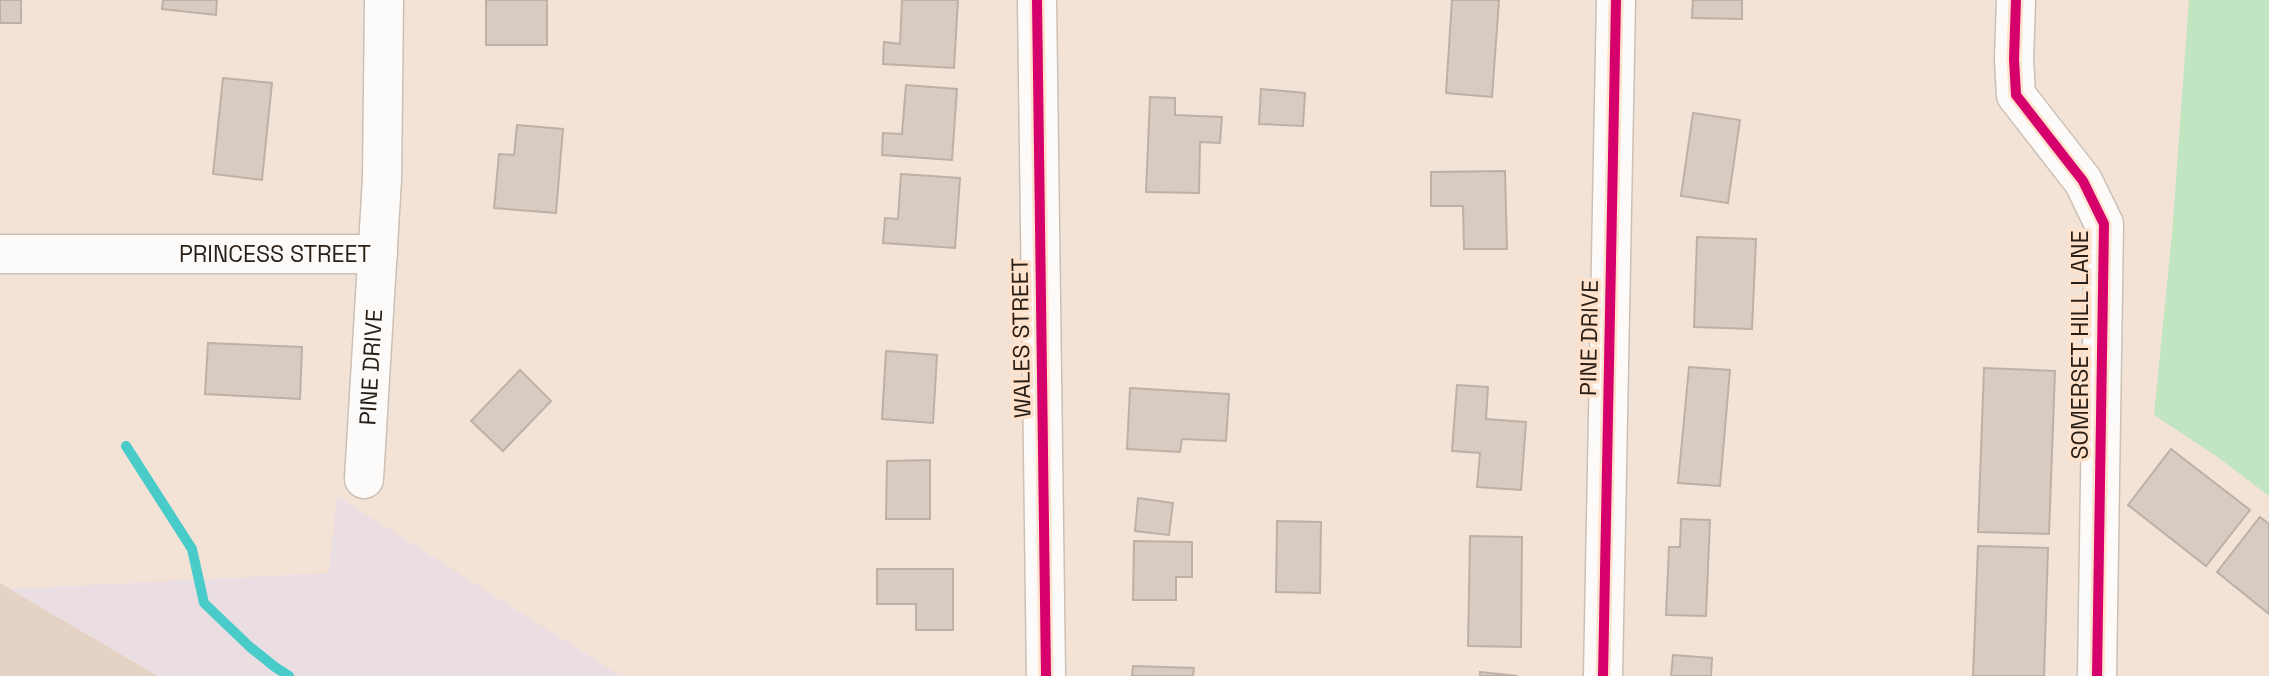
<svg xmlns="http://www.w3.org/2000/svg" width="2269" height="676" font-family="'Space Grotesk',sans-serif">
<style>
.commercial{fill:#e4d3c5}
.industrial{fill:#ebdee3}
.green{fill:#c1e4c1}
.lines{fill:none;stroke-linecap:round;stroke-linejoin:round}
.stream{stroke:#49cbc9;stroke-width:10}
.building{fill:#d7cbc2;stroke:#bdb0a7;stroke-width:2}
.minor-casing{stroke:#ccc0b6;stroke-width:41}
.minor{stroke:#fdfbf9;stroke-width:38}
.cycleway-casing{stroke:#fee2cc;stroke-width:15}
.cycleway{stroke:#d6006c;stroke-width:10}
.labels{text-anchor:middle;dominant-baseline:central;stroke-width:7;stroke-linejoin:round;paint-order:stroke}
.street-label{font-size:23px;fill:#291f17;stroke:#fee2cc}
</style>
<rect width="100%" height="100%" fill="#f3e3d7"/>
<path class="commercial" d="M0 583 158 676H0Z"/>
<path class="industrial" d="M337 496 621 676H158L10 589 329 573Z"/>
<path class="green" d="M2189 0H2269V496L2219 458 2154 415 2172 234Z"/>
<g class="lines">
<path class="stream" d="M126 446 192 549 204 603 250 647 275 667 289 676"/>
</g>
<g class="building">
<rect x="0" y="0" width="21" height="23"/>
<path d="M163 0H217L216 15 162 9Z"/>
<rect x="486" y="0" width="61" height="45"/>
<path d="M902 0H958L954 68 883 64 884 42 900 44Z"/>
<path d="M1452 0H1499L1492 97 1446 93Z"/>
<path d="M1693 0H1742V19L1692 18Z"/>
<path d="M223 78 272 83 262 180 213 174Z"/>
<path d="M906 85 957 89 952 160 882 155 883 133 902 134Z"/>
<path d="M1261 89 1305 93 1303 126 1259 124Z"/>
<path d="M1150 97 1175 98V115L1222 117 1220 143 1200 142 1199 193 1146 192Z"/>
<path d="M1693 113 1740 120 1728 203 1681 196Z"/>
<path d="M517 125 563 129 556 213 494 208 499 154 514 155Z"/>
<path d="M1505 171 1507 249H1464L1463 206H1431V172Z"/>
<path d="M901 174 960 178 955 248 883 243 885 218 898 219Z"/>
<path d="M1697 237 1756 239 1752 329 1694 327Z"/>
<path d="M208 343 302 347 300 399 205 394Z"/>
<path d="M886 351 937 355 933 423 882 419Z"/>
<path d="M1689 367 1730 370 1720 486 1678 483Z"/>
<path d="M1984 368 2055 371 2049 534 1978 532Z"/>
<path d="M520 370 551 401 503 451 471 421Z"/>
<path d="M1457 385 1488 387 1486 419 1526 422 1521 490 1477 487 1480 453 1452 451Z"/>
<path d="M1130 388 1229 394 1226 441 1182 439 1180 452 1127 449Z"/>
<path d="M2171 449 2250 510 2206 566 2128 505Z"/>
<path d="M930 460V519H886L887 461Z"/>
<path d="M1138 498 1173 503 1169 535 1135 531Z"/>
<path d="M2260 517 2269 524V614L2217 572Z"/>
<path d="M1681 519 1710 520 1706 616 1666 615 1669 547H1680Z"/>
<path d="M1277 521 1321 522 1320 593 1276 592Z"/>
<path d="M1470 536 1522 537 1521 647 1468 646Z"/>
<path d="M1134 541 1192 542V577H1176V600H1133Z"/>
<path d="M1978 546 2048 548 2044 676H1973Z"/>
<path d="M877 569H953V630H916V604H877Z"/>
<path d="M1673 655 1712 658 1711 676H1671Z"/>
<path d="M1133 666 1194 668 1193 676H1132Z"/>
<path d="M1480 672 1518 676H1480Z"/>
</g>
<g class="lines">
<g class="minor-casing">
<g id="minor">
<path d="M1037 0 1046 676"/>
<path d="M2016 0 2014 59 2016 95 2083 181 2104 224 2097 676"/>
<path id="s1" d="M0 254H378"/>
<path id="s2" d="M364 479 382 179 384 0"/>
<path d="M1603 676 1616 0"/>
</g>
</g>
<use href="#minor" class="minor"/>
<g class="cycleway-casing">
<g id="cycleway">
<path d="M1037 0 1046 676"/>
<path d="M2016 0 2014 59 2016 95 2083 181 2104 224 2097 676"/>
<path d="M1603 676 1616 0"/>
</g>
</g>
<use href="#cycleway" class="cycleway"/>
</g>
<g class="labels">
<g class="street-label">
<text stroke="none"><textPath href="#s1" startOffset="275">PRINCESS STREET</textPath></text>
<text transform="translate(1021 338) rotate(-91)">WALES STREET</text>
<text transform="translate(1589 338) rotate(-89)">PINE DRIVE</text>
<text transform="translate(2080 345) rotate(-90)">SOMERSET HILL LANE</text>
<text stroke="none"><textPath href="#s2" startOffset="112">PINE DRIVE</textPath></text>
</g>
</g>
</svg>
